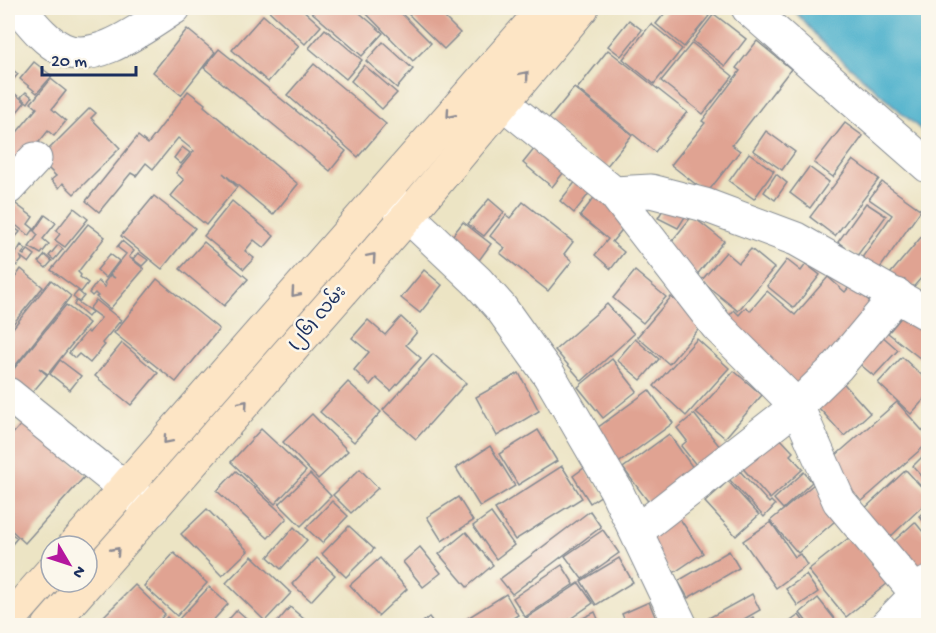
<svg xmlns="http://www.w3.org/2000/svg" width="936" height="633" font-family="'Gochi Hand','Noto Sans Myanmar',sans-serif">
<style>
.water{fill:#4db1cc;stroke:#347095;stroke-width:1.5}
.building{fill:#e0a392}
.lines{fill:none;stroke-linecap:round;stroke-linejoin:round}
.street-casing{stroke:#848a91;stroke-width:35}
.secondary-casing{stroke:#848a91;stroke-width:35}
.street{stroke:#fff;stroke-width:33}
.secondary{stroke:#fde5c5;stroke-width:33}
.oneway{stroke:#8c8a92}
.labels{text-anchor:middle;dominant-baseline:central;stroke-width:5;stroke-linejoin:round;paint-order:stroke}
.street-label{font-size:18px;fill:#1b2f5e;stroke:#fbf7ec}
</style>
<rect width="100%" height="100%" fill="#fbf7ec"/>
<filter id="ink" filterUnits="userSpaceOnUse"><feTurbulence type="fractalNoise" baseFrequency=".0167" numOctaves="2"/><feDisplacementMap in="SourceGraphic" scale="12" xChannelSelector="R" yChannelSelector="G"/><feConvolveMatrix kernelMatrix="1 2 1 2 8 2 1 2 1" color-interpolation-filters="sRGB"/></filter>
<filter id="wash" filterUnits="userSpaceOnUse"><feTurbulence type="fractalNoise" baseFrequency=".008" numOctaves="4" result="noise"/><feDisplacementMap in="SourceGraphic" scale="24" xChannelSelector="R" yChannelSelector="G"/><feGaussianBlur stdDeviation="1.35" result="paint"/><feColorMatrix in="noise" values="0 0 0 0 0 0 0 0 0 0 0 0 0 0 0 0 0 1.4 0 .05"/><feComposite in="paint" operator="in"/></filter>
<g filter="url(#wash)">
<rect width="100%" height="100%" fill="#ece4c4"/>
<path class="water" d="M792 8H928V136L821 41Z"/>
<g id="blocks">
<g class="building">
<path d="M266 8H301L321 26 305 44Z"/>
<path d="M307 8H354L383 33 362 56Z"/>
<path d="M361 8H396L431 43 413 61Z"/>
<path d="M402 8H435L460 33 444 49Z"/>
<path d="M669 8H698L709 16 684 47 656 24Z"/>
<path d="M714 14 746 39 725 66 693 41Z"/>
<path d="M263 15 299 46 268 82 232 50Z"/>
<path d="M629 20 642 30 621 56 608 46Z"/>
<path d="M651 24 682 49 654 84 623 59Z"/>
<path d="M187 29 215 52 181 95 153 72Z"/>
<path d="M325 29 362 60 346 79 309 48Z"/>
<path d="M757 41 791 69 732 145 740 151 707 193 671 165 705 123 702 121 740 71 736 68Z"/>
<path d="M383 42 413 69 397 88 366 61Z"/>
<path d="M692 43 733 76 703 114 661 81Z"/>
<path d="M219 49 346 151 330 171 204 68Z"/>
<path d="M608 50 687 112 655 152 577 89Z"/>
<path d="M34 62 52 76 37 93 20 79Z"/>
<path d="M314 64 386 124 358 157 287 95Z"/>
<path d="M364 65 397 93 382 109 351 81Z"/>
<path d="M8 66 18 74 8 86Z"/>
<path d="M51 79 66 91 52 109 66 121 54 136 48 131 21 164 8 153V143L37 108 31 103Z"/>
<path d="M8 88 25 102 9 122 8 121Z"/>
<path d="M574 88 632 135 606 167 548 120Z"/>
<path d="M188 91 205 104 204 106 298 184 273 215 223 173 237 187 206 225 171 196 184 180 176 173 194 151 178 138 153 169 146 163 136 176 131 173 99 212 86 201 138 136 148 144Z"/>
<path d="M26 92 32 97 28 103 21 97Z"/>
<path d="M90 108 96 113 91 118 120 148 74 194 63 183 59 188 51 180 56 176 39 159Z"/>
<path d="M845 123 863 136 833 177 814 163Z"/>
<path d="M766 131 795 152 782 170 753 150Z"/>
<path d="M539 143 568 167 552 187 523 163Z"/>
<path d="M182 147 190 153 181 164 174 158Z"/>
<path d="M749 153 774 171 754 199 729 181Z"/>
<path d="M853 160 879 179 835 236 810 217Z"/>
<path d="M809 167 829 182 810 208 790 193Z"/>
<path d="M776 174 787 183 775 200 764 192Z"/>
<path d="M577 180 591 191 574 213 560 201Z"/>
<path d="M882 182 921 210 878 271 861 259 892 215 869 199Z"/>
<path d="M596 195 629 221 612 242 624 252 611 269 595 255 608 239 580 216Z"/>
<path d="M154 196 195 228 162 269 121 236Z"/>
<path d="M8 198 33 217 28 224 34 229 29 236 12 222 10 225 8 223Z"/>
<path d="M489 199 504 212 484 236 468 224Z"/>
<path d="M232 201 274 236 264 248 254 240 245 251 254 258 244 269 204 236Z"/>
<path d="M668 201 688 212 678 228 658 218Z"/>
<path d="M523 202 573 242 564 254 572 261 548 291 500 253 505 248 490 236 506 215 510 218Z"/>
<path d="M866 203 886 216 857 256 838 242Z"/>
<path d="M74 208 88 219 65 247 55 240 60 234 56 231Z"/>
<path d="M45 215 56 223 43 239 49 244 41 254 29 247 38 235 34 231Z"/>
<path d="M692 216 724 241 696 276 664 251Z"/>
<path d="M463 222 491 244 474 267 445 245Z"/>
<path d="M88 224 105 237 78 272 81 275 80 277 88 283 81 292 51 270Z"/>
<path d="M10 225 20 232 13 240 8 236V228Z"/>
<path d="M928 229V270L910 291 890 274Z"/>
<path d="M122 241 134 251 129 257 144 269 110 309 96 297 98 296 95 293 92 296 89 293 98 281 105 287 106 285 104 283 110 275 115 278 110 274 126 254 117 247Z"/>
<path d="M204 242 248 279 224 306 180 269Z"/>
<path d="M21 245 26 249 22 254 24 255 28 250 35 255 29 263 21 257 22 260 17 266 8 257 10 254 14 257Z"/>
<path d="M58 245 63 249 54 260 49 256Z"/>
<path d="M751 249 774 268 738 311 701 281 726 252 739 263Z"/>
<path d="M138 253 148 260 142 266 133 259Z"/>
<path d="M110 254 119 261 106 278 97 270Z"/>
<path d="M45 255 52 261 46 268 39 262Z"/>
<path d="M787 260 801 271 806 264 820 275 794 308 767 286Z"/>
<path d="M21 269 43 287 8 330V272L15 278Z"/>
<path d="M424 270 442 285 420 313 401 298Z"/>
<path d="M635 271 666 297 643 323 613 298Z"/>
<path d="M828 277 845 292 851 285 875 306 802 390 724 322 734 310 739 315 746 307 750 311 767 291 795 315Z"/>
<path d="M157 279 219 329 176 382 114 333Z"/>
<path d="M51 280 71 296 15 366 8 360V334Z"/>
<path d="M78 291 84 296 79 302 73 297Z"/>
<path d="M671 297 703 324 669 364 637 337Z"/>
<path d="M96 300 121 320 102 343 105 345 90 363 79 354 75 358 69 353 87 331 89 333 101 318 89 309Z"/>
<path d="M76 301 92 312 88 317 74 305Z"/>
<path d="M607 304 634 334 582 381 555 350Z"/>
<path d="M66 305 89 323 48 374 39 368 47 375 31 394 8 376Z"/>
<path d="M904 314 928 333V349L921 359 888 333Z"/>
<path d="M401 317 417 332 406 345 421 358 391 391 376 378 370 385 354 370 369 352 352 338 368 320 385 335Z"/>
<path d="M880 334 898 350 874 376 856 361Z"/>
<path d="M635 339 659 359 641 380 617 360Z"/>
<path d="M697 339 729 368 686 416 654 386Z"/>
<path d="M122 343 158 373 131 405 95 376Z"/>
<path d="M433 354 466 383 416 439 383 410Z"/>
<path d="M902 357 928 381V395L911 414 878 383Z"/>
<path d="M612 359 637 391 603 418 578 387Z"/>
<path d="M60 360 81 376 70 390 50 374Z"/>
<path d="M734 371 762 395 725 438 696 413Z"/>
<path d="M519 373 539 411 497 436 476 397Z"/>
<path d="M837 376 870 413 844 436 811 399Z"/>
<path d="M348 382 381 412 354 442 320 412Z"/>
<path d="M649 390 673 423 617 464 593 431Z"/>
<path d="M897 402 928 437V443L861 502 827 463Z"/>
<path d="M312 414 348 451 318 479 283 442Z"/>
<path d="M694 414 724 452 701 471 681 446 687 441 677 428Z"/>
<path d="M26 419 86 475 25 543 8 527V439Z"/>
<path d="M261 429 306 471 275 504 231 462Z"/>
<path d="M538 430 557 461 518 485 499 454Z"/>
<path d="M669 434 698 475 653 508 623 468Z"/>
<path d="M778 436 793 452 790 455 803 469 770 499 739 464Z"/>
<path d="M490 446 515 486 480 507 456 468Z"/>
<path d="M928 451V483L913 466Z"/>
<path d="M562 466 582 498 515 540 495 509Z"/>
<path d="M584 468 602 495 590 503 573 476Z"/>
<path d="M360 469 378 488 351 513 333 495Z"/>
<path d="M739 470 769 503 771 501 775 505 764 517 729 479Z"/>
<path d="M906 470 928 494V501L887 540 861 512Z"/>
<path d="M236 471 287 518 268 538 217 491Z"/>
<path d="M804 472 812 482 783 509 774 499Z"/>
<path d="M310 474 331 496 301 526 279 504Z"/>
<path d="M728 481 759 515 736 536 705 502Z"/>
<path d="M814 484 842 515 798 553 770 521Z"/>
<path d="M458 497 473 521 442 541 427 517Z"/>
<path d="M332 501 348 516 322 543 306 528Z"/>
<path d="M928 508V527L919 516Z"/>
<path d="M207 509 248 551 222 576 181 534Z"/>
<path d="M590 511 601 527 512 594 500 579Z"/>
<path d="M491 513 514 545 496 559 473 526Z"/>
<path d="M676 513 703 553 672 574 644 534Z"/>
<path d="M771 522 795 557 800 554 807 565 776 588 743 541Z"/>
<path d="M915 522 928 538V569L915 581 886 548Z"/>
<path d="M349 526 374 549 346 577 322 554Z"/>
<path d="M294 527 307 540 281 569 268 557Z"/>
<path d="M603 530 619 553 582 579 565 556Z"/>
<path d="M8 531 17 538 8 549Z"/>
<path d="M466 532 493 565 467 587 439 554Z"/>
<path d="M850 537 888 583 846 617 808 570Z"/>
<path d="M420 547 441 573 423 587 403 562Z"/>
<path d="M729 551 739 568 688 598 678 581Z"/>
<path d="M174 553 207 583 177 616 144 586Z"/>
<path d="M252 556 291 593 265 621 226 583Z"/>
<path d="M317 558 335 575 311 601 292 584Z"/>
<path d="M380 558 407 589 378 616 350 585Z"/>
<path d="M619 558 633 582 596 605 581 581Z"/>
<path d="M562 565 574 584 525 617 513 598Z"/>
<path d="M806 575 818 592 798 606 786 589Z"/>
<path d="M579 583 593 603 560 626H531L526 618Z"/>
<path d="M135 585 165 614 154 626H111L103 617Z"/>
<path d="M209 587 228 604 208 626H184L178 620Z"/>
<path d="M506 594 518 615 501 626H463L461 622Z"/>
<path d="M752 594 760 610 732 626H708L705 620Z"/>
<path d="M818 598 840 626H810L800 613Z"/>
<path d="M649 602 659 626H627L622 614Z"/>
<path d="M290 607 312 626H274Z"/>
<path d="M237 610 255 626H223Z"/>
<path d="M595 612 601 626H567Z"/>
<path d="M799 615 807 626H784Z"/>
<path d="M167 617 176 626H160Z"/>
<path d="M429 617 436 626H418Z"/>
<path d="M753 617 757 626H736Z"/>
</g>
</g>
</g>
<g filter="url(#ink)">
<use href="#blocks" fill-opacity="0" stroke="#848a91" stroke-width="1.5"/>
<g class="lines">
<g class="street-casing">
<g id="street">
<path d="M19 8C31 22 44 40 62 49 96 66 146 25 174 8"/>
<path d="M748 8 928 166"/>
<path d="M481 85 614 193 651 191 705 205 796 239 928 314"/>
<path d="M8 188 35 159"/>
<path d="M614 193 717 326 797 406 839 501 928 607"/>
<path d="M387 196 477 281 501 308 549 375 615 488 681 626"/>
<path d="M8 394 152 510"/>
<path d="M637 531 797 406 837 367 897 295"/>
<path d="M886 626 928 583"/>
</g>
</g>
<g class="secondary-casing">
<g id="secondary">
<path d="M74 546 545 8"/>
<path d="M8 621 51 572"/>
<path d="M49 626 408 216 582 8"/>
</g>
</g>
<use href="#street" class="street"/>
<use href="#secondary" class="secondary"/>
</g>
<defs><path id="oneway-chevron" d="M-2-3.5L2.5 0L-2 3.5" fill="none" stroke-width="1.6" stroke-linecap="round" stroke-linejoin="round" transform="scale(1.5)"/></defs>
<g class="oneway">
<use href="#oneway-chevron" transform="translate(525 75) rotate(-50)"/>
<use href="#oneway-chevron" transform="translate(450 114) rotate(131)"/>
<use href="#oneway-chevron" transform="translate(372 257) rotate(-49)"/>
<use href="#oneway-chevron" transform="translate(295 293) rotate(131)"/>
<use href="#oneway-chevron" transform="translate(244 404) rotate(-49)"/>
<use href="#oneway-chevron" transform="translate(167 440) rotate(131)"/>
<use href="#oneway-chevron" transform="translate(116 551) rotate(-48)"/>
</g>
</g>
<g class="labels">
<g class="street-label">
<text transform="translate(318 319) rotate(-49)">(၂၆) လမ်း</text>
</g>
</g>
<rect width="936" height="633" fill="none" stroke="#fbf7ec" stroke-width="30"/>
<g transform="translate(69 564) rotate(129)"><circle r="28" fill="#fbf7ec" stroke="#a1a7b3" stroke-width="1.5"/>
<path d="M0-4.5L10 22L0 15L-10 22Z" fill="#b5179e"/>
<text y="-9" font-size="16" font-weight="bold" text-anchor="middle" fill="#1b2f5e">N</text>
</g>
<path d="M42 66v9h94v-9" fill="none" stroke="#1b2f5e" stroke-width="3"/>
<text x="51" y="66" font-size="18" fill="#1b2f5e" stroke="#fbf7ec" stroke-width="4.5" paint-order="stroke">20 m</text>
</svg>
